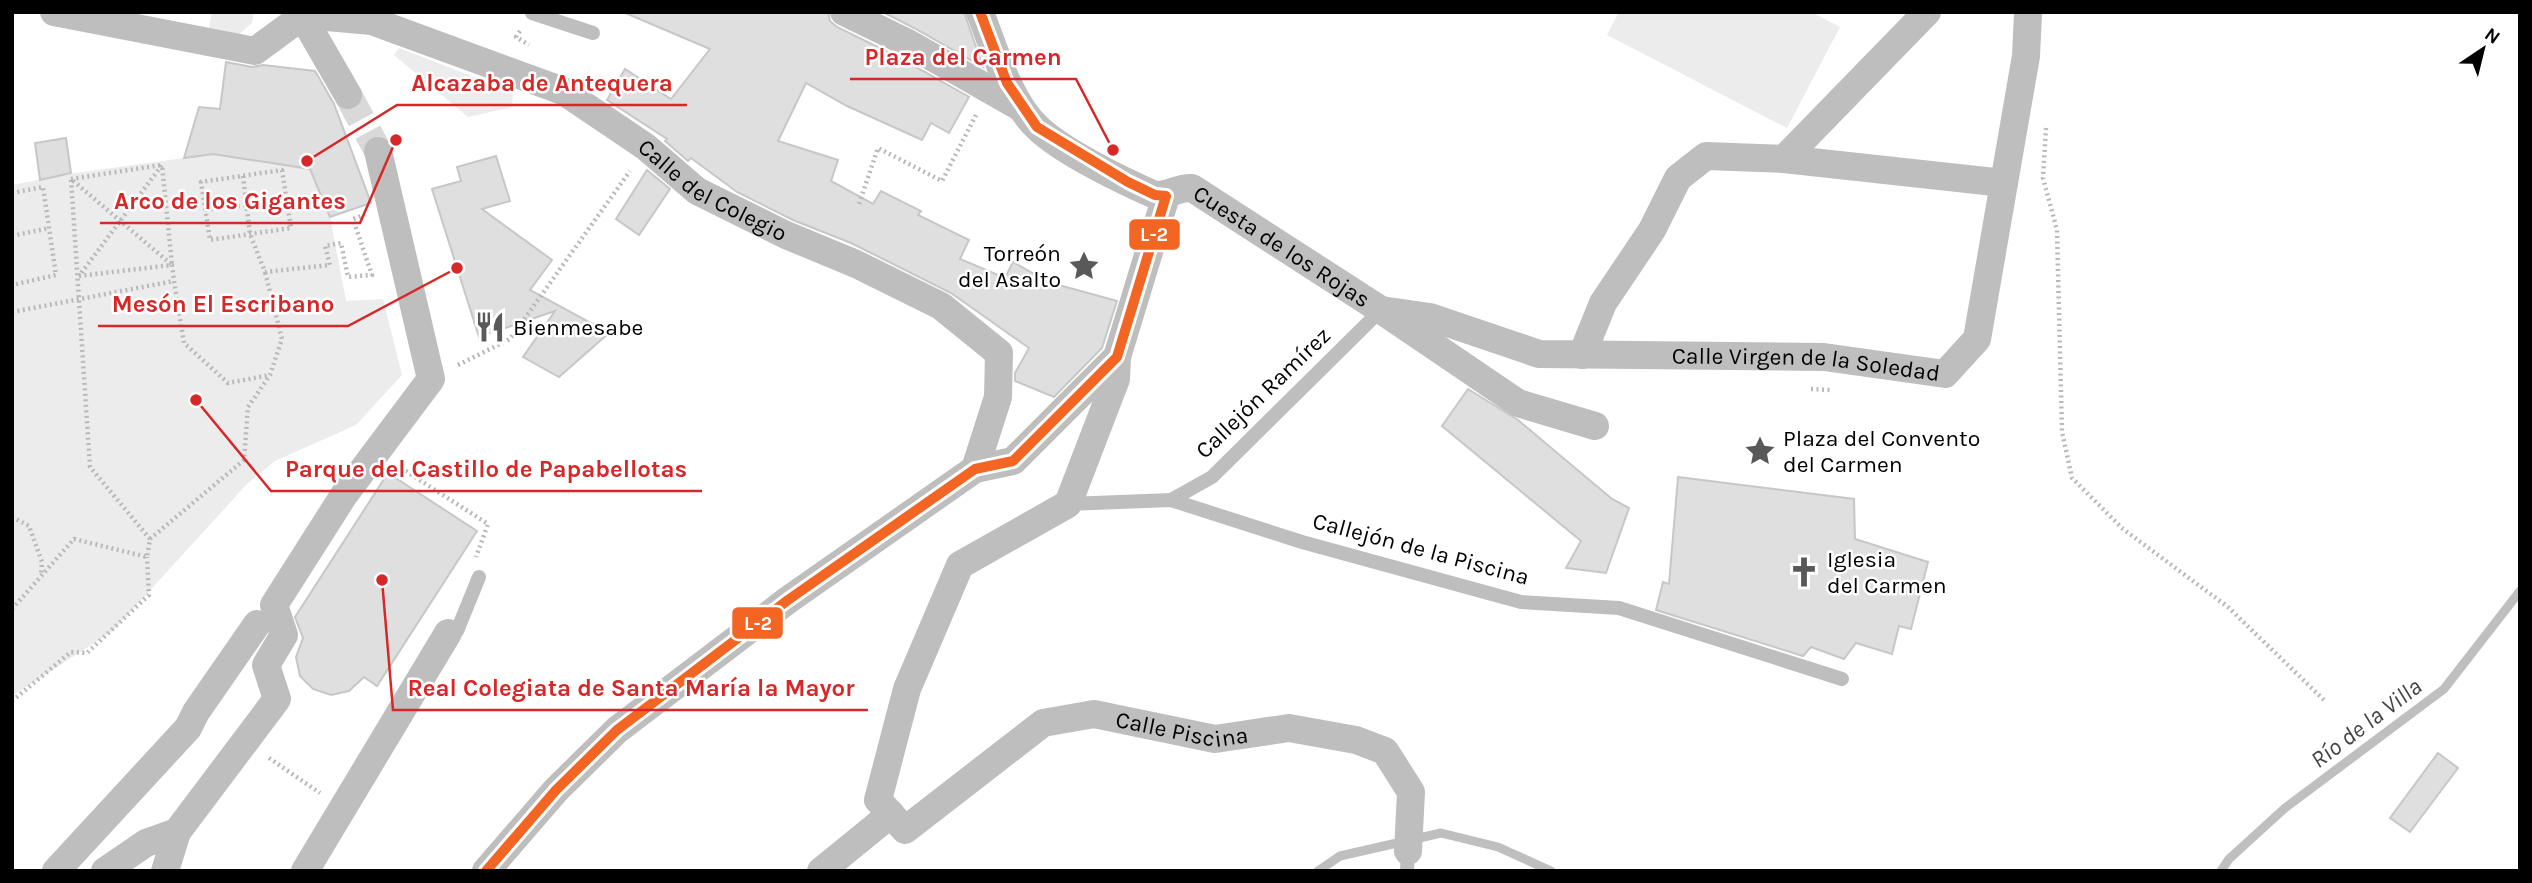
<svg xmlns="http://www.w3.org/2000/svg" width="2532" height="883" font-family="Karla,sans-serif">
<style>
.green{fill:#ececec}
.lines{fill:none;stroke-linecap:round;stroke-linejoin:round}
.stream{stroke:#bfbfbf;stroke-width:9}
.building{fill:#dfdfdf;stroke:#c7c7c7;stroke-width:2}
.street-tunnel{stroke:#d9d9d9;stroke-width:28;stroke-dasharray:28 14;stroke-linecap:butt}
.path{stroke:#b9b9b9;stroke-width:4.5;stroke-dasharray:2 3.5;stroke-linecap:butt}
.lane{stroke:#bebebe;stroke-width:14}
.street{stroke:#bebebe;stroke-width:28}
.bus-1-casing{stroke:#fff;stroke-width:16}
.bus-1{stroke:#f26522;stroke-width:10}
.labels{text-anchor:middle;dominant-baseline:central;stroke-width:5;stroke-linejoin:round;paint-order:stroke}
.street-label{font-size:23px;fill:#000;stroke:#fff}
.poi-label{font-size:23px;fill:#000;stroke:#fff;text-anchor:start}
.water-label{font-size:24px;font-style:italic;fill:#444;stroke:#fff}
.leader{fill:none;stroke:#d62828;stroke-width:2.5}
.callout-dot{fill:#d62828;stroke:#fff;stroke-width:2.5}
.callout-label{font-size:24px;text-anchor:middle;font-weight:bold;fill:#d62828;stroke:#fff;stroke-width:5;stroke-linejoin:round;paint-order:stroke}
.line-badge{stroke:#fff;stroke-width:2.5}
.badge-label{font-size:19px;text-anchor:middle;font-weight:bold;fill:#fff}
</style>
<rect width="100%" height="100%" fill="#fff"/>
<g class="green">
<path d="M212 12H254L252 23 235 38 208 32Z"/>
<path d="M1619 12H1811L1840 27 1787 128 1607 35Z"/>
<path d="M399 48 513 92 512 107 468 117 394 55Z"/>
<path d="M213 154 310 169 330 217 346 301 383 299 402 375 356 425 275 461 247 484 113 631 12 696V185L68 174Z"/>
</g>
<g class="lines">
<g class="stream">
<path d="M1318 871 1340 856 1441 833 1498 847 1551 871"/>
<path d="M2221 871 2229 859 2285 808 2444 689 2520 591"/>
</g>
</g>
<g class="building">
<path d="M623 12H828L830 21 837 27 898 57 969 97 949 133 931 123 922 140 847 106 806 83 778 141 838 160 831 181 873 204 881 191 921 211 918 215 969 240 960 259 1005 278 1013 262 1048 282 1117 301 1102 348 1054 397 1015 381V373L1029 348 951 293 851 243 793 220 737 192 691 158 688 161 665 141 667 139 607 100 625 69 671 99 710 49Z"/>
<path d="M883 12H964L983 67 914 28Z"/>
<path d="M226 62 252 67 263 65 315 71 334 104 371 203 330 217 310 169 213 154 184 158 199 107 220 109Z"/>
<path d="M66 138 71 173 40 180 35 143Z"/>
<path d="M496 156 510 201 482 209 552 260 530 290 609 333 559 377 523 357 555 311 479 337 432 189 461 181 457 167Z"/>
<path d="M647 170 670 189 639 235 616 219Z"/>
<path d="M1468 389 1518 420 1612 499 1629 508 1606 573 1566 568 1581 541 1442 426Z"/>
<path d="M388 473 477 531 377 686 364 677 349 691 331 695 313 689 300 676 296 657 303 638 295 617Z"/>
<path d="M1678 477 1854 499 1855 539 1928 562 1911 629 1899 626 1892 654 1856 643 1844 659 1811 647 1803 656 1656 610 1663 582 1669 584Z"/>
<path d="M2438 753 2458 768 2410 832 2390 818Z"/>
</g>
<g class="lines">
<path class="street-tunnel" d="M348 95 378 151"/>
<g class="path">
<path d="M520 31 516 37 529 45"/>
<path d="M2046 128 2043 178 2057 230 2062 432 2072 478 2123 529 2228 607 2326 702"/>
<path d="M282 170 291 228 210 240 201 182Z"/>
<path d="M243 176 250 234 265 272 330 265 325 246 341 243 348 277 372 275 353 219 364 215"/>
<path d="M71 179 161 165"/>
<path d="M12 193 43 187 56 275 12 285"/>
<path d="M859 204 878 148 942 181 976 115"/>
<path d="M205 210 287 200"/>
<path d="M12 236 49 228"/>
<path d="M79 276 172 265 174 281"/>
<path d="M12 312 174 281 184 343 228 383 270 375"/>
<path d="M458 365 510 339 630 171"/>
<path d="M1811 389 1830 390"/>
<path d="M401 468 488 524 476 557"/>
<path d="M12 517 29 526 42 562 41 574"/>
<path d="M150 539 244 460 248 407 270 375 282 339 265 272"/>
<path d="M12 609 74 539 147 557 150 539 90 467 71 179 172 265 162 165 79 276"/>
<path d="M12 701 71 652 87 653 149 595 147 557"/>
<path d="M269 758 320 793"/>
</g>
<g class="lane">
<path d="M532 13 593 33"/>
<path d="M1171 500 1212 477 1381 310"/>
<path d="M1068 504 1171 500 1302 542 1521 602 1619 608 1842 679"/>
<path d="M448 633 457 631 479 577"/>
<path d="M1407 871 1408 851"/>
</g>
<g class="street">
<path d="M54 12 255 51 304 15"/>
<path d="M300 12 348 95"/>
<path d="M844 12 906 42 1020 107"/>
<path id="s1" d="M980 12C994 48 1009 101 1038 128 1063 152 1123 181 1155 195 1169 196 1178 187 1192 188L1381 310 1518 403 1595 426"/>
<path id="s2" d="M304 15 372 21 563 91 646 147 697 191 786 235 856 264 941 306 999 353 998 397 975 469"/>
<path d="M1784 159 1927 12"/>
<path id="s3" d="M1381 310 1430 317 1539 354 1824 357 1945 374 1977 339 2026 56 2028 13"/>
<path d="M1582 355 1603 303 1652 230 1678 178 1706 156 1784 159 2004 183"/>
<path id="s4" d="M1117 357 1116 379 1068 504 960 565 907 689 878 800 905 830 1043 723 1094 714 1215 739 1289 728 1356 740 1385 751 1411 792 1408 851"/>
<path d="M56 871 188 728 196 712 257 624"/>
<path d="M105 871 146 843 177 832 277 699 266 665 284 635 274 605 344 495 431 379 378 151"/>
<path d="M165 871 177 832"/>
<path d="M305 871 448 633"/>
<path d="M486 871 556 790 617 730 788 600 975 469 1013 461 1117 357 1166 196"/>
<path d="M821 871 891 814"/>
</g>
<g class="bus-1-casing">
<path id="bus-1" d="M486 871 556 790 617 730 788 600 975 469 1013 461 1117 357 1166 196 1155 195 1128 182 1037 127 1007 83 980 12"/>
</g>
<use href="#bus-1" class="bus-1"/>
</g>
<defs>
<g id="sight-bare" transform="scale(2.415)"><path d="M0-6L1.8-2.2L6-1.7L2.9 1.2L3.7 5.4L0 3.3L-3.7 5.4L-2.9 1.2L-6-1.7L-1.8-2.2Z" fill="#595959" stroke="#fff" stroke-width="2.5" paint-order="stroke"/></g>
<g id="restaurant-bare" transform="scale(2.415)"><path d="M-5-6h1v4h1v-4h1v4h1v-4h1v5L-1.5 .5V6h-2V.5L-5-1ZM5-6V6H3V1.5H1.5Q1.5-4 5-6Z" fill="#595959" stroke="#fff" stroke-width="2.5" paint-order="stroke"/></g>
<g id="church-bare" transform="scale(2.415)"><path d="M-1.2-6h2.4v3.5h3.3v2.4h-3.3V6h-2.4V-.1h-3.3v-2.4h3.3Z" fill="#595959" stroke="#fff" stroke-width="2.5" paint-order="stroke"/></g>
</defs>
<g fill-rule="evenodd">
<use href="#sight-bare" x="1084" y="266"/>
<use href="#restaurant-bare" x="490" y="327"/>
<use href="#sight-bare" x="1760" y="451"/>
<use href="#church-bare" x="1804" y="572"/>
</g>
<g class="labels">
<g class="street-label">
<text stroke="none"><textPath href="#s2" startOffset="452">Calle del Colegio</textPath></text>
<text stroke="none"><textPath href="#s1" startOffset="411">Cuesta de los Rojas</textPath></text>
<text stroke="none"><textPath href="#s3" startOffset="432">Calle Virgen de la Soledad</textPath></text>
<text transform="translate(1263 393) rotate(-44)">Callejón Ramírez</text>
<text transform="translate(1421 549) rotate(15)">Callejón de la Piscina</text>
<text stroke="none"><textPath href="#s4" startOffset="886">Calle Piscina</textPath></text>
</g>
<g class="poi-label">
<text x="1061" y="253" text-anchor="end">Torreón<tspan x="1061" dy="26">del Asalto</tspan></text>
<text x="513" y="327">Bienmesabe</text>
<text x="1783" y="438">Plaza del Convento<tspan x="1783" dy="26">del Carmen</tspan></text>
<text x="1827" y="559">Iglesia<tspan x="1827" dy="26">del Carmen</tspan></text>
</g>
<g class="water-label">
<text transform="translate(2366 723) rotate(-37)">Río de la Villa</text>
</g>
</g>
<path class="leader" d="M1113 150L1076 79H850M307 161L397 105H687M396 140L360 223H100M457 268L348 326H98M196 400L271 491H702M382 580L393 710H868"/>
<g class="callout-dot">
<circle cx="1113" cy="150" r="7"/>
<circle cx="307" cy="161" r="7"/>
<circle cx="396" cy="140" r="7"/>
<circle cx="457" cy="268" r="7"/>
<circle cx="196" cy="400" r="7"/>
<circle cx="382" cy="580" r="7"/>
</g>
<g class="callout-label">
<text x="963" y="65">Plaza del Carmen</text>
<text x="542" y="91">Alcazaba de Antequera</text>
<text x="230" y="209">Arco de los Gigantes</text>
<text x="223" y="312">Mesón El Escribano</text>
<text x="486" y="477">Parque del Castillo de Papabellotas</text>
<text x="631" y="696">Real Colegiata de Santa María la Mayor</text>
</g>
<g class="line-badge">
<rect x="1128" y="218" width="53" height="33" rx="7" fill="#f26522"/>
<rect x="731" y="606" width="53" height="34" rx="7" fill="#f26522"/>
</g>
<g class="badge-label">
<text x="1154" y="241">L-2</text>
<text x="758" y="630">L-2</text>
</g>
<rect width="2532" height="883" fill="none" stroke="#000000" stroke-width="28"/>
<g transform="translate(2483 49) rotate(35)" stroke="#ffffff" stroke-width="5" paint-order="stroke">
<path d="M0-5L12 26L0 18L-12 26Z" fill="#000000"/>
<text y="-10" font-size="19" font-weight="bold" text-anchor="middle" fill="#000000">N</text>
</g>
</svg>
